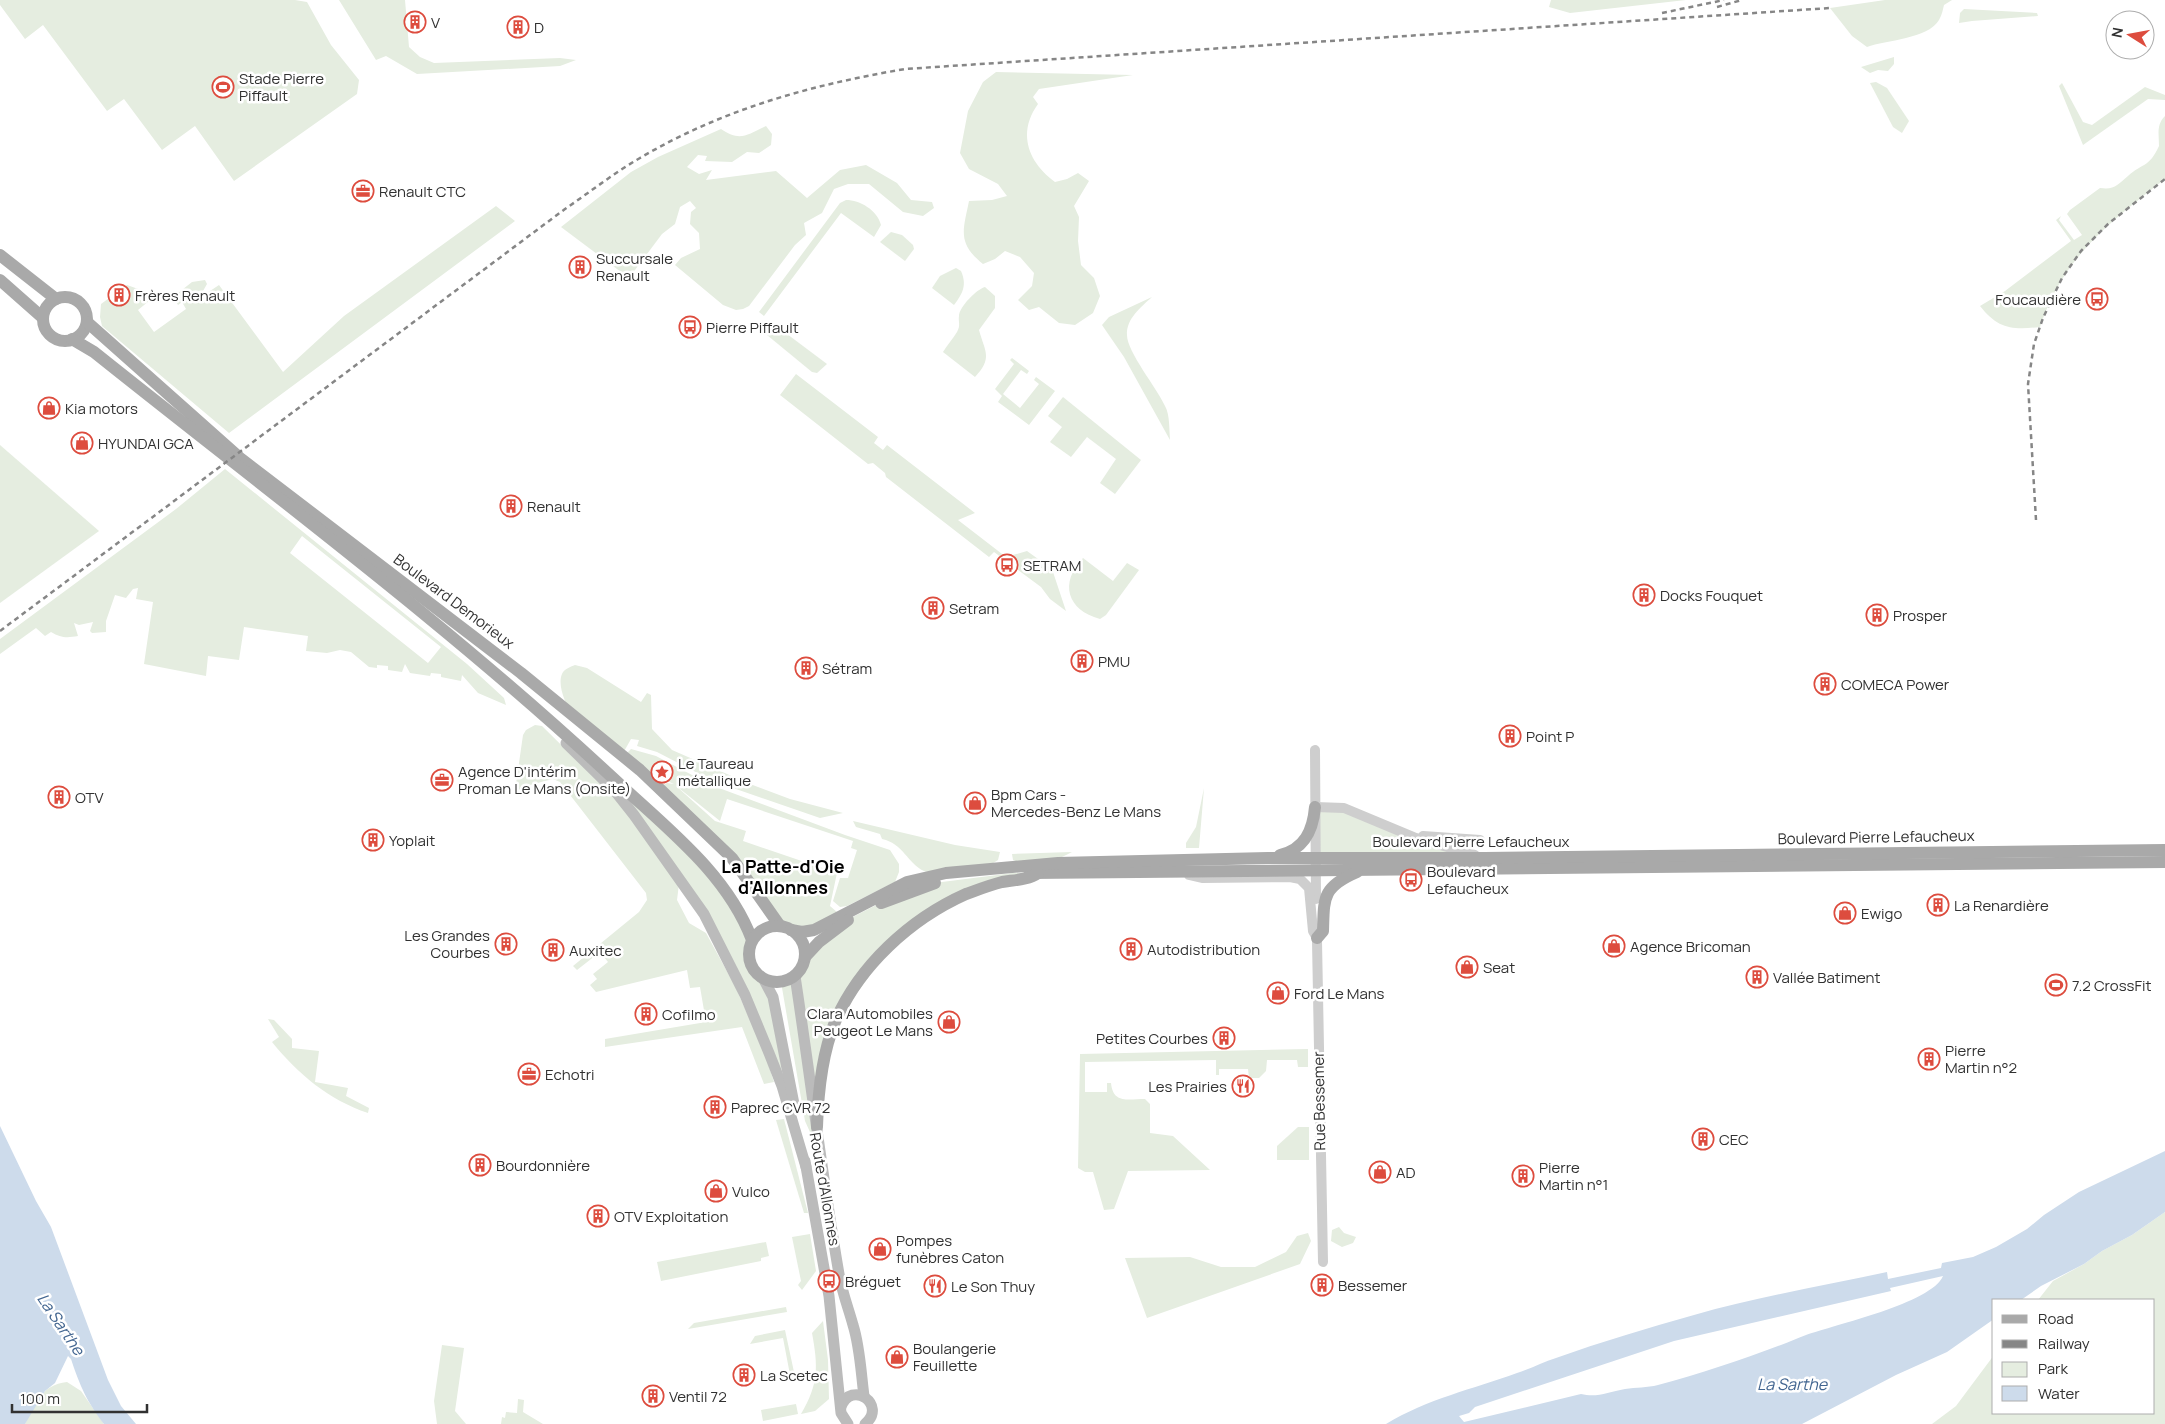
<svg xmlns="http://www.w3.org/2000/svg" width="2165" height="1424" font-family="Manrope,sans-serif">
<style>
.green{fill:#e5ede0;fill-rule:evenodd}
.water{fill:#cddbeb;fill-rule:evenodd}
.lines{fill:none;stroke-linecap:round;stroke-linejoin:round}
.tertiary{stroke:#cecece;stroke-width:10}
.secondary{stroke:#bbb;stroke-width:11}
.primary{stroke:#a9a9a9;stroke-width:12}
.rail{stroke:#868686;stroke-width:2.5;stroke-dasharray:5 4;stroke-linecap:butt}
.labels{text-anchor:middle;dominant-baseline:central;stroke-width:5;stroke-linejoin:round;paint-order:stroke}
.poi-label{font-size:15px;fill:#313131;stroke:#fff;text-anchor:start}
.street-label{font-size:15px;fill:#313131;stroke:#fff}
.water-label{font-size:16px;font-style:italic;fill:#426590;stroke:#fff}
.quarter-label{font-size:18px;font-weight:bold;fill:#000;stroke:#fff}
</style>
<rect width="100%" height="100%" fill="#fff"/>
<g class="green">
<path d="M0 0H295L307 2 331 45 359 80 357 94 234 181 195 126 162 150 124 99 107 111 43 25 25 39 0 5Z"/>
<path d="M339 0H405L409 47 420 57 434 63 560 58 576 60 560 66 417 74 386 56 376 60Z"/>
<path d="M1551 0H1686L1570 13 1549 7Z"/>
<path d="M1885 0H1952L1944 5C1943 9 1942 15 1939 20 1928 39 1886 40 1867 47L1852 36 1830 8Z"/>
<path d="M1964 9 2037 13 2038 16 1972 21 1959 23 1960 13Z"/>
<path d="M1894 57V64L1888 71 1878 70 1870 73 1861 67Z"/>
<path d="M996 72 1133 75 1039 89 1033 97 1038 104C1017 133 1028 162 1055 182L1067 179 1078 173 1089 181 1074 206 1079 217 1078 241 1081 265 1094 278 1100 296 1093 313 1075 325 1059 323 1039 307 1029 310 1018 300 1032 286 1034 273 1020 257 1005 251 995 259 983 264C957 243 963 231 969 201L992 200 1007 196 998 184 969 169 960 153 968 111 983 82Z"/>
<path d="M1876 82 1887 88 1909 121 1902 133 1893 127 1870 83Z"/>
<path d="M2062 83 2083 122 2092 125 2145 87 2165 95V100L2148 99 2083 145 2059 86Z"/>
<path d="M2165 116V179C2109 223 2063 257 2040 327 2012 330 1998 329 1980 306L2005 291 2071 241 2056 220 2061 216 2059 220 2074 240 2082 235 2067 214 2070 210 2100 188C2115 190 2117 185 2128 176 2142 163 2149 168 2159 146 2159 135 2156 125 2165 116Z"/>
<path d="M766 126 772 134 771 145 759 153 747 152 732 162 705 161 707 156 698 155 687 167 699 174 712 170 706 180 776 171 807 198 840 170 866 165 897 183 911 200 932 202 934 208 923 216 903 212 869 184H848L834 189 822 213 804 223 806 235 795 245 749 306 743 309 736 310 723 305 675 265 681 258 700 249 699 233 690 224 691 212 696 208 690 201 680 207 675 224 662 234 629 278 561 227 631 172 658 157 721 129C740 142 747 135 766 126Z"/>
<path d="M846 200C860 200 877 210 881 225L874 237 841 213 764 316 759 312 840 203Z"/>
<path d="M496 206 515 221 229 433 102 326 100 317 101 304 127 285 141 290 140 300 149 301 138 310 154 332 186 309 182 302 178 305 173 297 192 282 205 280 207 284 203 291 204 295 219 285 283 372 344 316Z"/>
<path d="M891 232 902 235 913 245 914 249 905 261 880 242Z"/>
<path d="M956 268 961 271C967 285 963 293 954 305L932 288 940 276Z"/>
<path d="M985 287 995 296V308L979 330C985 352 993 358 975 377L943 352C947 345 953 339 957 332 961 325 958 322 959 316 959 307 977 289 985 287Z"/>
<path d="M1152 297C1141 307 1126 319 1127 335 1127 352 1157 388 1165 406 1170 415 1169 429 1170 440L1124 357 1102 325 1109 317Z"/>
<path d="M775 325 827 364 817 373 812 372 767 335Z"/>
<path d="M1012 358 1029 371 1027 374 1021 370 1003 394 1020 408 1039 384 1034 380 1036 377 1055 391 1029 425 998 402 1002 396 995 389 1014 364 1010 360Z"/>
<path d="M796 374 878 437 874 443 883 450 887 445 975 513 958 520 1006 557 1027 551 1052 569 1066 611 1050 599 1041 587 994 552 989 557 886 477 885 473 873 463 868 464 780 395Z"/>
<path d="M1063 397 1141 460 1115 494 1100 483 1116 459 1087 437 1071 457 1050 442 1062 427 1048 416Z"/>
<path d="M0 445 99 531 0 603Z"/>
<path d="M225 469 467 664 504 698 506 705 478 693 462 675 461 681 441 677V674L431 673 430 676 410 673 405 664 402 672 388 670V666L377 665V668L369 667 351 652 340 650 327 653 306 651 308 636 244 627 239 660 208 656 206 676 144 664 153 602 136 599 138 588 133 589 126 598 115 595 106 621V632L92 633 90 631 93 622 79 625 74 623 78 636C67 638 61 638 51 632L45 636 36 628 0 654V639L176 509ZM302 536 441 647 428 663 290 553Z"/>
<path d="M1083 558 1113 581 1127 563 1139 570 1106 615 1100 619C1067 610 1059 583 1083 558Z"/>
<path d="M575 665 587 668 641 702 647 693 651 695 652 729 672 750 750 784 790 799 843 813 820 818 713 781 657 752 637 746 639 740 631 739 622 755C606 742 587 730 573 715 566 706 557 685 562 674 564 669 570 667 575 665Z"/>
<path d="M535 725 542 726 619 802 679 884 677 900 689 923 706 933 735 986 765 1054 774 1082 764 1084 742 1027 605 1047V1039L706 1022 700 987 690 988 687 970 596 992 590 985 597 979 593 974 608 962 600 952 577 970 573 966 639 912 647 900 646 893 560 782 553 779 526 786 527 791 517 789 516 784 523 735 526 730Z"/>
<path d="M631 749 656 756 711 785 845 835 890 850 899 864V872L895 882 847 906 840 907 833 901 840 878H848L857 850 851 848 853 841 727 799 720 821 675 785 715 821 746 831 743 841 837 873 830 906 837 912 814 930 785 927 732 858 661 786 667 783 674 784 667 781 658 784 625 755Z"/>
<path d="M608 774 649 812 744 917 750 945 749 963 755 973 764 980 781 1035 782 1086 704 914Z"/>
<path d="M1204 788 1199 848H1186V843L1196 827Z"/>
<path d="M1328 806 1485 858H1316L1315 807Z"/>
<path d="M853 821 955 845 1000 852 998 860 990 865C979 866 932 875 924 871 907 863 904 844 882 839L880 834 856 827Z"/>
<path d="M1072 852C1056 861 1031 868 1013 860L1012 854Z"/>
<path d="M1039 872 966 894 895 941 835 1023 814 1141 805 1121 781 982 795 976 804 963 843 922 888 899 934 883 1013 873Z"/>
<path d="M268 1019 274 1020 292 1039V1048L319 1051 315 1082 348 1088 346 1096 369 1108 368 1113C329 1100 298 1074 272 1042L279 1037Z"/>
<path d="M1308 1049V1067H1298L1297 1060H1267L1266 1071 1259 1078H1249L1248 1069H1219V1075H1216V1060L1085 1062V1092H1107V1083H1111C1113 1104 1128 1099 1145 1099L1150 1104V1133L1173 1136 1210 1170 1128 1171 1114 1209 1104 1210 1093 1172H1085L1078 1168 1080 1054Z"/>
<path d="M784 1119 808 1213H804L776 1120Z"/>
<path d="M1298 1127H1309V1160H1277V1146Z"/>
<path d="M2165 1212V1424H1932L1956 1406 1994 1355V1413H2154V1300H2038L2053 1281 2084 1264 2102 1251 2132 1235Z"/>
<path d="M1339 1227 1344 1233 1356 1237 1353 1243 1342 1247 1331 1241 1332 1230Z"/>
<path d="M1308 1233 1311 1241 1300 1264 1147 1318 1125 1258 1190 1257 1221 1267H1255L1286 1252 1297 1236Z"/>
<path d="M810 1234 816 1271 802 1290 798 1285 801 1281 792 1237Z"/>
<path d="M766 1242 769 1256 761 1258V1261L661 1281 657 1262Z"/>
<path d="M786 1307 787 1312 688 1329 694 1323Z"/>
<path d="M823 1321 828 1360 829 1399 815 1411 801 1414C819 1384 818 1366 812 1333Z"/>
<path d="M785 1330 794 1372 791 1380 783 1338 750 1344 755 1336Z"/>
<path d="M442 1345 464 1348 455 1411 466 1424H437L434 1401Z"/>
<path d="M67 1382 81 1391 104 1424H25C36 1403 41 1385 67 1382Z"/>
<path d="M518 1399 524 1400 523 1412 543 1424H501L502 1417 505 1418 506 1412 517 1413Z"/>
<path d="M796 1404 798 1414 763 1421 761 1410Z"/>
</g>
<g class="water">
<path d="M0 1126 36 1201 51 1227 108 1380 121 1406 136 1424H104C87 1402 80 1386 71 1359L68 1356 55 1383 45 1391 25 1424H0Z"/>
<path d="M2165 1151V1212L2132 1235 2102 1251 2084 1264 2041 1286 2021 1300H1994V1319L1947 1352 1896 1375 1802 1424H1386C1427 1399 1473 1389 1517 1373 1530 1369 1543 1362 1556 1358 1601 1342 1647 1328 1694 1315 1757 1297 1822 1286 1887 1272L1888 1279 1941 1268 1942 1263 1973 1257 1996 1247 2027 1229 2044 1215 2079 1192ZM1943 1276C1932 1303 1834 1325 1806 1335 1797 1338 1790 1342 1781 1345 1741 1360 1700 1374 1658 1385 1647 1388 1636 1387 1625 1389 1608 1392 1597 1398 1581 1394L1464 1422 1459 1416 1469 1413 1475 1407 1674 1341 1891 1291 1890 1288Z"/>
</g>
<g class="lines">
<g class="tertiary">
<path d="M1315 750 1316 899"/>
<path d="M1315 807 1344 808 1416 838 1475 855"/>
<path d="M1423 836 1480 840"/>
<path d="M1189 875 1202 878 1290 877 1300 879 1309 888 1313 931 1317 938"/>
<path d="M1317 941 1323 1262"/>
</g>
<g class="secondary">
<path d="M566 743 615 791 634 815 704 914 745 995 769 1053 782 1086 806 1167"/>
<path d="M795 976C810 1075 822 1175 839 1274 842 1292 848 1307 853 1325 860 1347 861 1373 864 1396"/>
<path d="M764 980 773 997 795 1109"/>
<path d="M805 1161 829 1296 841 1413 848 1424"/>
<path d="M841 1407C851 1379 888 1405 865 1424"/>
</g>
<g class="primary">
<path d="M0 255 56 299"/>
<path d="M0 280 43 318"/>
<circle cx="65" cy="319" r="22"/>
<path d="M87 322 240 458 521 673 640 770 732 858 780 926"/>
<path d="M72 339 94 352C269 492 450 626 614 779 665 827 727 873 752 940"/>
<path d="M1280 855C1305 849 1313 830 1315 807"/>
<path d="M1030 873 2165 862"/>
<path d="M881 903 935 883"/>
<circle cx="777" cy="954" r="28"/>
<path d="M791 930 802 932 814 930 907 882 946 873 1058 863 1268 858H1485L2165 850"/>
<path d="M1317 938 1323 931C1324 898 1322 887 1357 872"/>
<path d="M805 957 819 942 848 920"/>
<path d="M817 1127C818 1092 822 1054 835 1022 859 966 910 919 966 894 977 890 990 885 1002 882 1014 880 1028 880 1038 873"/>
</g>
<g class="rail">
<path d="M1717 7 1742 0"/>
<path d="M1662 13 1724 0"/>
<path d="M2036 520 2028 384 2034 344 2043 318 2062 278 2081 251 2108 224 2165 179"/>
<path d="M0 631 565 209C590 192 614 173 640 158 723 109 811 85 905 69L1830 8"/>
</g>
</g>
<defs>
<g id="building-ring" transform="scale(1.125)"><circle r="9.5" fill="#fff" stroke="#dd4c3e" stroke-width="1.5"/><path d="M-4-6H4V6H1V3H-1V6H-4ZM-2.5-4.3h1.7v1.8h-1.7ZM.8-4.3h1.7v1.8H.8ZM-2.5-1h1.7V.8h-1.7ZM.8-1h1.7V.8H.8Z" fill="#dd4c3e"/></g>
<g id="stadium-ring" transform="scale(1.125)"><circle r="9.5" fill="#fff" stroke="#dd4c3e" stroke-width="1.5"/><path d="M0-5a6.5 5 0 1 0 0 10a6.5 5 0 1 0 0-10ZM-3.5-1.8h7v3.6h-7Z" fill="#dd4c3e"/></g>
<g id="office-ring" transform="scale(1.125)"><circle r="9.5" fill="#fff" stroke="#dd4c3e" stroke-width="1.5"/><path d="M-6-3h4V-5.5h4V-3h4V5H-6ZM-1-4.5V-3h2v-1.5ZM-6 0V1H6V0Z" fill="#dd4c3e"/></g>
<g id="bus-ring" transform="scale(1.125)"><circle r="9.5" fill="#fff" stroke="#dd4c3e" stroke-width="1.5"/><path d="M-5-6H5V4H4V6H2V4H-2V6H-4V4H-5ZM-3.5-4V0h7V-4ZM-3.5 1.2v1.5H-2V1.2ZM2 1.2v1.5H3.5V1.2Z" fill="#dd4c3e"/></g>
<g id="shop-ring" transform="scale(1.125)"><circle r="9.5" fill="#fff" stroke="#dd4c3e" stroke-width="1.5"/><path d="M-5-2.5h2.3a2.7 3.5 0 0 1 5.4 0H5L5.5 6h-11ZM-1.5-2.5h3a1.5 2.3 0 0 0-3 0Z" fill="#dd4c3e"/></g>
<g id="sight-ring" transform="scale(1.125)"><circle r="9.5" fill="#fff" stroke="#dd4c3e" stroke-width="1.5"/><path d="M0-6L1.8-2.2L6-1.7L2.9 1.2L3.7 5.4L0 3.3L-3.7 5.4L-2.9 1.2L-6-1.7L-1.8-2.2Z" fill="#dd4c3e"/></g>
<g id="restaurant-ring" transform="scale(1.125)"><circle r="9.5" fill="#fff" stroke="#dd4c3e" stroke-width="1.5"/><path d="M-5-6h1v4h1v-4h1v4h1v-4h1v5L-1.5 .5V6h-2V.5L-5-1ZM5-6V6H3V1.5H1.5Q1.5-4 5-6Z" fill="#dd4c3e"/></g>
</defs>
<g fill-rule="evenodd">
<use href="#building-ring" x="415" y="22"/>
<use href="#building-ring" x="518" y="27"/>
<use href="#stadium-ring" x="223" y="87"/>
<use href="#office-ring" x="363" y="191"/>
<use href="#building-ring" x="580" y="267"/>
<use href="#building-ring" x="119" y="295"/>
<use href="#bus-ring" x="2097" y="299"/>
<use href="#bus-ring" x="690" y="327"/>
<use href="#shop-ring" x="49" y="408"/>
<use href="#shop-ring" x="82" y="443"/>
<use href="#building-ring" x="511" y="506"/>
<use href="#bus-ring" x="1007" y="565"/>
<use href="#building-ring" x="1644" y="595"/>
<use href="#building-ring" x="933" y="608"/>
<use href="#building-ring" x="1877" y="615"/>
<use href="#building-ring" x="1082" y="661"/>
<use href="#building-ring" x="806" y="668"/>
<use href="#building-ring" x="1825" y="684"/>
<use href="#building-ring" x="1510" y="736"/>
<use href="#sight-ring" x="662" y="772"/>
<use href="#office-ring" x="442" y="780"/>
<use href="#building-ring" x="59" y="797"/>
<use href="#shop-ring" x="975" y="803"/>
<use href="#building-ring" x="373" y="840"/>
<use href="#bus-ring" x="1411" y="880"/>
<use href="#building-ring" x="1938" y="905"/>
<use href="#shop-ring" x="1845" y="913"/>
<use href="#building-ring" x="506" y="944"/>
<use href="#shop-ring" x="1614" y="946"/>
<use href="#building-ring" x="1131" y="949"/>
<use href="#building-ring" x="553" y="950"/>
<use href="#shop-ring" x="1467" y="967"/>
<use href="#building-ring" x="1757" y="977"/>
<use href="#stadium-ring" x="2056" y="985"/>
<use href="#shop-ring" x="1278" y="993"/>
<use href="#building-ring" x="646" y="1014"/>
<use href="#shop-ring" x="949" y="1022"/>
<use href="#building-ring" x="1224" y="1038"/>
<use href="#building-ring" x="1929" y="1059"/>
<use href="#office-ring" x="529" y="1074"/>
<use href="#restaurant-ring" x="1243" y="1086"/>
<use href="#building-ring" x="715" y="1107"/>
<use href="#building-ring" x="1703" y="1139"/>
<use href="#building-ring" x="480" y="1165"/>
<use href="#shop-ring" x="1380" y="1172"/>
<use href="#building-ring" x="1523" y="1176"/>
<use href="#shop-ring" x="716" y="1191"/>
<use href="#building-ring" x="598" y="1216"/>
<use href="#shop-ring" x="880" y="1249"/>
<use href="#bus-ring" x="829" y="1281"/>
<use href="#building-ring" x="1322" y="1285"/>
<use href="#restaurant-ring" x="935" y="1286"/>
<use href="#shop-ring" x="897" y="1357"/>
<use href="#building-ring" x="744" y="1375"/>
<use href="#building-ring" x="653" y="1396"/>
</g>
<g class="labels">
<g class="poi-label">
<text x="431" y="22">V</text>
<text x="534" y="27">D</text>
<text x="239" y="78">Stade Pierre<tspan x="239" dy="17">Piffault</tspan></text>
<text x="379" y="191">Renault CTC</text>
<text x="596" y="258">Succursale<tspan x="596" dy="17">Renault</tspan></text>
<text x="135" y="295">Frères Renault</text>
<text x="2081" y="299" text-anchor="end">Foucaudière</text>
<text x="706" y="327">Pierre Piffault</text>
<text x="65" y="408">Kia motors</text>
<text x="98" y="443">HYUNDAI GCA</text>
<text x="527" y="506">Renault</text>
<text x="1023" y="565">SETRAM</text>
<text x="1660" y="595">Docks Fouquet</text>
<text x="949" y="608">Setram</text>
<text x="1893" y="615">Prosper</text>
<text x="1098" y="661">PMU</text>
<text x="822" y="668">Sétram</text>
<text x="1841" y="684">COMECA Power</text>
<text x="1526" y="736">Point P</text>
<text x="678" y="763">Le Taureau<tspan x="678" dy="17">métallique</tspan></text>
<text x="458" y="771">Agence D'intérim<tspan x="458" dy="17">Proman Le Mans (Onsite)</tspan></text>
<text x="991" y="794">Bpm Cars -<tspan x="991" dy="17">Mercedes-Benz Le Mans</tspan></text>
<text x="75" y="797">OTV</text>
<text x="389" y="840">Yoplait</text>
<text x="1427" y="871">Boulevard<tspan x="1427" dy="17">Lefaucheux</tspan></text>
<text x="1954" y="905">La Renardière</text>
<text x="1861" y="913">Ewigo</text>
<text x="490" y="935" text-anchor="end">Les Grandes<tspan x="490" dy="17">Courbes</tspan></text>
<text x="1630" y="946">Agence Bricoman</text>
<text x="1147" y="949">Autodistribution</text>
<text x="569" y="950">Auxitec</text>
<text x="1483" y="967">Seat</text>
<text x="1773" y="977">Vallée Batiment</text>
<text x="2072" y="985">7.2 CrossFit</text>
<text x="1294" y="993">Ford Le Mans</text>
<text x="933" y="1013" text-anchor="end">Clara Automobiles<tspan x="933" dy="17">Peugeot Le Mans</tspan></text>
<text x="662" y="1014">Cofilmo</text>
<text x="1208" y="1038" text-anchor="end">Petites Courbes</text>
<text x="1945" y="1050">Pierre<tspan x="1945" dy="17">Martin n°2</tspan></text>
<text x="545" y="1074">Echotri</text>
<text x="1227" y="1086" text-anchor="end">Les Prairies</text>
<text x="731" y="1107">Paprec CVR 72</text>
<text x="1719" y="1139">CEC</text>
<text x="496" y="1165">Bourdonnière</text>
<text x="1539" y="1167">Pierre<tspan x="1539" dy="17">Martin n°1</tspan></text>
<text x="1396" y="1172">AD</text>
<text x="732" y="1191">Vulco</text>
<text x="614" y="1216">OTV Exploitation</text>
<text x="896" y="1240">Pompes<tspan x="896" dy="17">funèbres Caton</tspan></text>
<text x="845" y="1281">Bréguet</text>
<text x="1338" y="1285">Bessemer</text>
<text x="951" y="1286">Le Son Thuy</text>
<text x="913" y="1348">Boulangerie<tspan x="913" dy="17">Feuillette</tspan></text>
<text x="760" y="1375">La Scetec</text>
<text x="669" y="1396">Ventil 72</text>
</g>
<g class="street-label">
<text transform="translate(454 601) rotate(37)">Boulevard Demorieux</text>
<text transform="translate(1876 837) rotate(-1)">Boulevard Pierre Lefaucheux</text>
<text x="1471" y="841">Boulevard Pierre Lefaucheux</text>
<text transform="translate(1319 1101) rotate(-91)">Rue Bessemer</text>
<text transform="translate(825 1189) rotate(80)">Route d'Allonnes</text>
</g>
<g class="water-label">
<text transform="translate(61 1324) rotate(56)">La Sarthe</text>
<text x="1792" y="1384">La Sarthe</text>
</g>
<g class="quarter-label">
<text x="783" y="866">La Patte-d'Oie<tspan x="783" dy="21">d'Allonnes</tspan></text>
</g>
</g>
<rect x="1992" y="1299" width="162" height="115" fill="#ffffff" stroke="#adadad"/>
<rect x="2002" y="1315" width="25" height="8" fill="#a9a9a9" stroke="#adadad"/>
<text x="2038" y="1324" font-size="15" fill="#313131">Road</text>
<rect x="2002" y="1340" width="25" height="8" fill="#868686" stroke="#adadad"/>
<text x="2038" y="1349" font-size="15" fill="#313131">Railway</text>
<rect x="2002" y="1362" width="25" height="15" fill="#e5ede0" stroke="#adadad"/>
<text x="2038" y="1374" font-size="15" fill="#313131">Park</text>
<rect x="2002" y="1386" width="25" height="15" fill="#cddbeb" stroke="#adadad"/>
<text x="2038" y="1399" font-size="15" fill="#313131">Water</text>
<g transform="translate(2130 35) rotate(281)"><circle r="24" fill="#ffffff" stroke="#adadad"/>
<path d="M0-4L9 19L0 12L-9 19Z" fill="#dd4c3e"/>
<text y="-8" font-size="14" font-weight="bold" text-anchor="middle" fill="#313131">N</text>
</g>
<path d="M12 1404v8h135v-8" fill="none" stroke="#313131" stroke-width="2.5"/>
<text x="20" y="1404" font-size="15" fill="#313131" stroke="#ffffff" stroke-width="4" paint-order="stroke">100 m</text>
</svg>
